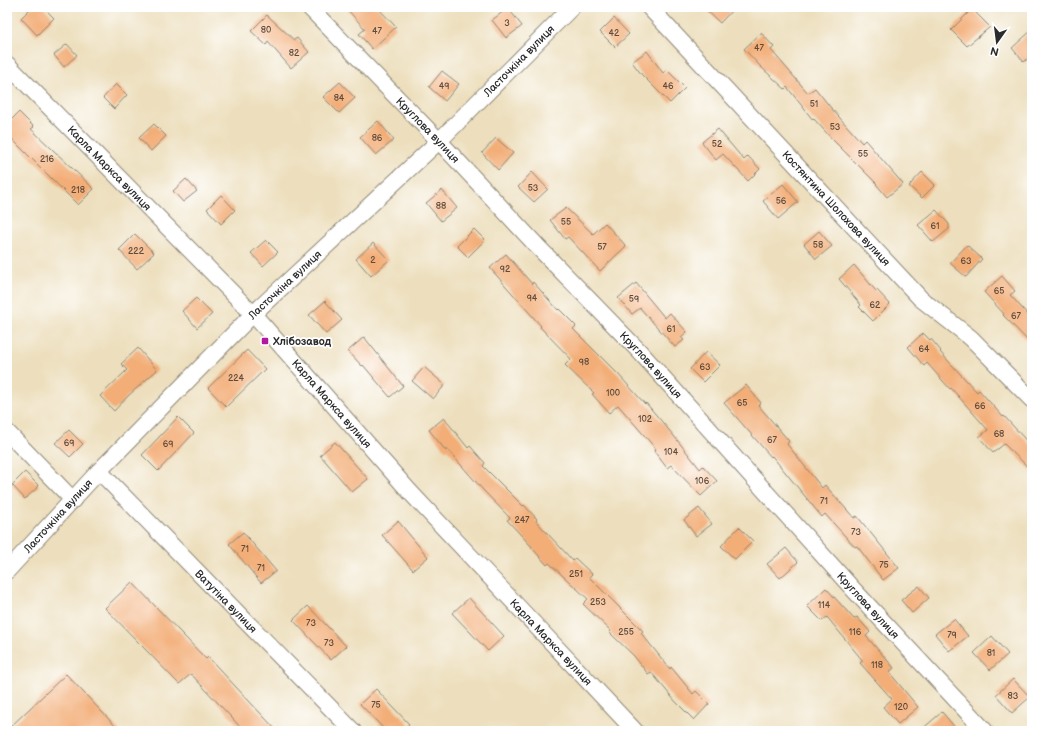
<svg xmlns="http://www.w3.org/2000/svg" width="1039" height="738" font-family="'Balsamiq Sans',sans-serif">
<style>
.building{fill:#f3ad77}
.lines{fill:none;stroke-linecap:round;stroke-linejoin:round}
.minor-casing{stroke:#8c8574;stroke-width:18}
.minor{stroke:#fff;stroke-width:16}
.poi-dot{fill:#b5179e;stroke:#fff;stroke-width:1.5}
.labels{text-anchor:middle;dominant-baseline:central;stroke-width:3.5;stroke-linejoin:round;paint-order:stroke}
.number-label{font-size:9px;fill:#5d4c3e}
.street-label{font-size:11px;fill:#2b2b2b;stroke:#fff}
.poi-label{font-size:11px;font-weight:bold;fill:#2b2b2b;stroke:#fff;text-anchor:start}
</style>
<rect width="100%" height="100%" fill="#fff"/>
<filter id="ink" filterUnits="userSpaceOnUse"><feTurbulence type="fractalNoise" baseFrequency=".025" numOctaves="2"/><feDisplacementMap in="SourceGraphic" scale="8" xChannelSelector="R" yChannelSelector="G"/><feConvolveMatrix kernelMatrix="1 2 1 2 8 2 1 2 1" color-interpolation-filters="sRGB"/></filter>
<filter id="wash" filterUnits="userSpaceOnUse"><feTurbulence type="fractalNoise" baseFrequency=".012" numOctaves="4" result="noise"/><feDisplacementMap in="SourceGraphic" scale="16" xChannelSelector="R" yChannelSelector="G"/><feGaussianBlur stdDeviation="0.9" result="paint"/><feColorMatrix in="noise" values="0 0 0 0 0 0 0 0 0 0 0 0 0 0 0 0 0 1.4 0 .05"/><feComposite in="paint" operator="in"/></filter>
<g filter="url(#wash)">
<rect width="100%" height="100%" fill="#eddfbd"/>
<g id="blocks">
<g class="building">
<path d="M32 7H43L54 18 37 35 21 18Z"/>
<path d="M345 7H377L396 27 372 49 359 34 365 29Z"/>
<path d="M703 7H735L720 23Z"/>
<path d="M508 8 522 26 506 38 492 20Z"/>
<path d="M972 9 990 27 967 46 951 30Z"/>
<path d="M267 15 294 40 297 38 309 52 291 68 268 42 266 45 251 31Z"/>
<path d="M614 18 629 34 615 47 600 32Z"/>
<path d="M1032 30V55L1024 62 1012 48Z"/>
<path d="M761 33 774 47 771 50 808 93 815 88 831 108 862 143 865 140 903 184 887 197 876 184H877L833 140 814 119 813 120 787 87 785 89 761 67 744 49Z"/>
<path d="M67 44 77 55 64 67 54 55Z"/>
<path d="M647 51 663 73 667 70 685 88 670 103 642 75 632 62Z"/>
<path d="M442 71 459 84 445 101 429 87Z"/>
<path d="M340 82 355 98 339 113 323 97Z"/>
<path d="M116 84 127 95 114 109 103 98Z"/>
<path d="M19 112 34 127 31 129 94 189 78 205 7 134V124Z"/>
<path d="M378 121 394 140 376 155 360 137Z"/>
<path d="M154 124 166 136 151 151 139 138Z"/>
<path d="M718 129 744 160 748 156 760 169 748 181 723 154 716 160 702 142Z"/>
<path d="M496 138 513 153 498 170 482 153Z"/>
<path d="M532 172 548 189 534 202 518 187Z"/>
<path d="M922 172 935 185 922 198 909 186Z"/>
<path d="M186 179 197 191 183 202 173 191Z"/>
<path d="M783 184 798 202 778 219 763 201Z"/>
<path d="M442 190 457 208 441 221 426 203Z"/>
<path d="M221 195 235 210 221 224 207 209Z"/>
<path d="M566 208 593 234 605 223 626 246 600 271 568 237 565 239 550 220Z"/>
<path d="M936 210 949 224V229L933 242 918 225Z"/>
<path d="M474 229 485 240 468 257 457 246Z"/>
<path d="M819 231 832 246 816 259 804 244Z"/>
<path d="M135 234 154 253 137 269 119 250Z"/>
<path d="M266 240 278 252 263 266 251 253Z"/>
<path d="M373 243 389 260 371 276 356 259Z"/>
<path d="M967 245 982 259 966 277 950 263Z"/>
<path d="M506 254 532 284 533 282 558 310 559 309 576 326 573 329 618 374 645 404 646 403 674 436 700 469 703 466 717 481 701 496 671 465 667 468 654 451 656 449 618 405 609 413 592 394 594 393 565 365 571 359 540 327 541 326 490 268Z"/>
<path d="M854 265 876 291 877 290 890 304 873 321 859 307 861 305 839 279Z"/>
<path d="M1002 276 1015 291 1010 295 1032 319V345L1003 315 1004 314 984 292Z"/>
<path d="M636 283 665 318 670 313 687 332 681 337 684 340 675 347 640 308 632 314 618 298Z"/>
<path d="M196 298 212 314 197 328 182 311Z"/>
<path d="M325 301 342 320 326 334 309 315Z"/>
<path d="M923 333 930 340 931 339 941 351 940 352 977 392 979 390 1003 417 1004 416 1032 447V471L1004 444 993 453 979 437 988 430 951 388 950 389 927 363 924 366 908 347Z"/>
<path d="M364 337 403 386 390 397 363 365 362 366 348 351Z"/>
<path d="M138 348 157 370 128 396 114 411 100 396 127 370 121 364Z"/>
<path d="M247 350 265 369 226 407 208 388Z"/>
<path d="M706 352 720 365 703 382 690 369Z"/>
<path d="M424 367 445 385 433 399 412 381Z"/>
<path d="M746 385 761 403 758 405 789 441 787 444 822 488 825 485 854 518 857 516 899 568 883 580 857 546 855 547 825 514 822 517 772 456 771 457 724 403Z"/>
<path d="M178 417 194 433 158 471 142 455Z"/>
<path d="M444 418 468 448 470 446 485 463 483 466 523 506 524 505 537 519 536 521 573 561 575 558 592 574 589 577 643 631 641 633 670 669 671 667 693 694 696 691 709 704 694 720 675 701 651 672 648 674 634 656 609 632 611 631 583 604 588 599 549 563 547 565 532 548V547L507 520 510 518 483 490 447 449 446 451 429 430Z"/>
<path d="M69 430 83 444 70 457 55 443Z"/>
<path d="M335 442 368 479 352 492 320 455Z"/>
<path d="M25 472 39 486 25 499 12 485Z"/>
<path d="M699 508 712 524 696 536 684 520Z"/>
<path d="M398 521 428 557 413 570 382 535Z"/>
<path d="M739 527 753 541 735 559 721 546Z"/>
<path d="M243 532 276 571 261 583 229 544Z"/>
<path d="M786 548 798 562 780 578 767 564Z"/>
<path d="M132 582 206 659 208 657 277 731H244L191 674 179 684 105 608Z"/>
<path d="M919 586 929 598 912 613 901 600Z"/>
<path d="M826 588 854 619 857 617 870 632 866 636 894 668 889 672 918 707 898 724 883 707 892 699 860 663 863 661 827 617 822 621 807 606Z"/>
<path d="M469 598 504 636 488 651 452 613Z"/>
<path d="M308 606 346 646 331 660 293 620Z"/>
<path d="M954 619 968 636 949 651 935 634Z"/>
<path d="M992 636 1008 654 990 670 974 653Z"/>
<path d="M66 674 120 731H7V730Z"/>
<path d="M1013 679 1030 697 1012 713 996 695Z"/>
<path d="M376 689 409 724 401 731H386L360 704Z"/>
<path d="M942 712 958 731H920Z"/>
</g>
</g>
</g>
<g filter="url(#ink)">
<use href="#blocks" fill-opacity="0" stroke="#8c8574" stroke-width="1"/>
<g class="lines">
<g class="minor-casing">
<g id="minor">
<path id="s1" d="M309 7 439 141 538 247 640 352 852 588 985 731"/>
<path id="s2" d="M649 7 921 299 971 338 1032 400"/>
<path id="s3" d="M7 64 253 314 410 492 635 731"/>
<path d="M7 432 73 500"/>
<path id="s4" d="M99 471 353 731"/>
<path id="s5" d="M7 571 99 471 253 314 439 141 572 7"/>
</g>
</g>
<use href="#minor" class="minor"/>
</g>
</g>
<rect class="poi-dot" x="261" y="337" width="8" height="8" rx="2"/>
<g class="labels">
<g class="number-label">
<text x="507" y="23">3</text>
<text x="266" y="30">80</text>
<text x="377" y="31">47</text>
<text x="614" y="33">42</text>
<text x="759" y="48">47</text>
<text x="294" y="53">82</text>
<text x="444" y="86">49</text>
<text x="668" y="86">46</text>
<text x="339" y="98">84</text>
<text x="814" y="104">51</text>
<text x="835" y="127">53</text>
<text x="377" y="138">86</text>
<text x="717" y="144">52</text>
<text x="863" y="154">55</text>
<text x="47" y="159">216</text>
<text x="533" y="188">53</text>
<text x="78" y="190">218</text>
<text x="781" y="201">56</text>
<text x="441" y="206">88</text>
<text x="566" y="222">55</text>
<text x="935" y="226">61</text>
<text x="818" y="245">58</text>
<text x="602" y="247">57</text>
<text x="136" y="251">222</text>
<text x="373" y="260">2</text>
<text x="966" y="261">63</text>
<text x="505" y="269">92</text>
<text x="999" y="291">65</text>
<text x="532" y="298">94</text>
<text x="634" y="299">59</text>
<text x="875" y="305">62</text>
<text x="1016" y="316">67</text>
<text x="671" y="329">61</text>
<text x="924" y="349">64</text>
<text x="584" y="362">98</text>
<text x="705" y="367">63</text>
<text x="236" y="378">224</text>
<text x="613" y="393">100</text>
<text x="742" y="403">65</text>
<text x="980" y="406">66</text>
<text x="645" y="419">102</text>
<text x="999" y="434">68</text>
<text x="772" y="440">67</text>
<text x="69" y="443">69</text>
<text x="168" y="444">69</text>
<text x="671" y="452">104</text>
<text x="702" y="481">106</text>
<text x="824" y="501">71</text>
<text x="522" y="520">247</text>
<text x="856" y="532">73</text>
<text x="245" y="549">71</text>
<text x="884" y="565">75</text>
<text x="261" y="568">71</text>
<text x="576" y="574">251</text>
<text x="598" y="602">253</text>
<text x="824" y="605">114</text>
<text x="311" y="623">73</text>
<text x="626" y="632">255</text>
<text x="855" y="632">116</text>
<text x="952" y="635">79</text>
<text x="329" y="643">73</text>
<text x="991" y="653">81</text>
<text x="877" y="665">118</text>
<text x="1013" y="696">83</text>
<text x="376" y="705">75</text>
<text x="901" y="707">120</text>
</g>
<g class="street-label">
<text stroke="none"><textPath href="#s5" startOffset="723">Ласточкіна вулиця</textPath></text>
<text stroke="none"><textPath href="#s1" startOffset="171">Круглова вулиця</textPath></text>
<text stroke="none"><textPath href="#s3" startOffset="146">Карла Маркса вулиця</textPath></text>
<text stroke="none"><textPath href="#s2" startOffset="275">Костянтина Шолохова вулиця</textPath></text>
<text stroke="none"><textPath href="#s5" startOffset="399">Ласточкіна вулиця</textPath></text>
<text stroke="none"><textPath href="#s1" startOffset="495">Круглова вулиця</textPath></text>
<text stroke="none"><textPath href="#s3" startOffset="470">Карла Маркса вулиця</textPath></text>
<text stroke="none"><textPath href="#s5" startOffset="75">Ласточкіна вулиця</textPath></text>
<text stroke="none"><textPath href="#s4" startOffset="182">Ватутіна вулиця</textPath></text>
<text stroke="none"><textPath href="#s1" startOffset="819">Круглова вулиця</textPath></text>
<text stroke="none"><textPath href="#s3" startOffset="794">Карла Маркса вулиця</textPath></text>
</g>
<g class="poi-label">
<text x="273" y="341">Хлібозавод</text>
</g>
</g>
<rect width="1039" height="738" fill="none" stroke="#fff" stroke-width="24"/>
<g transform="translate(997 42) rotate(194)" stroke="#ffffff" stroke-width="3" paint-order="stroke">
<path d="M0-3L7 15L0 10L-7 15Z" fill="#2b2b2b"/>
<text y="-6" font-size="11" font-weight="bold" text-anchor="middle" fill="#2b2b2b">N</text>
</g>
</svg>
